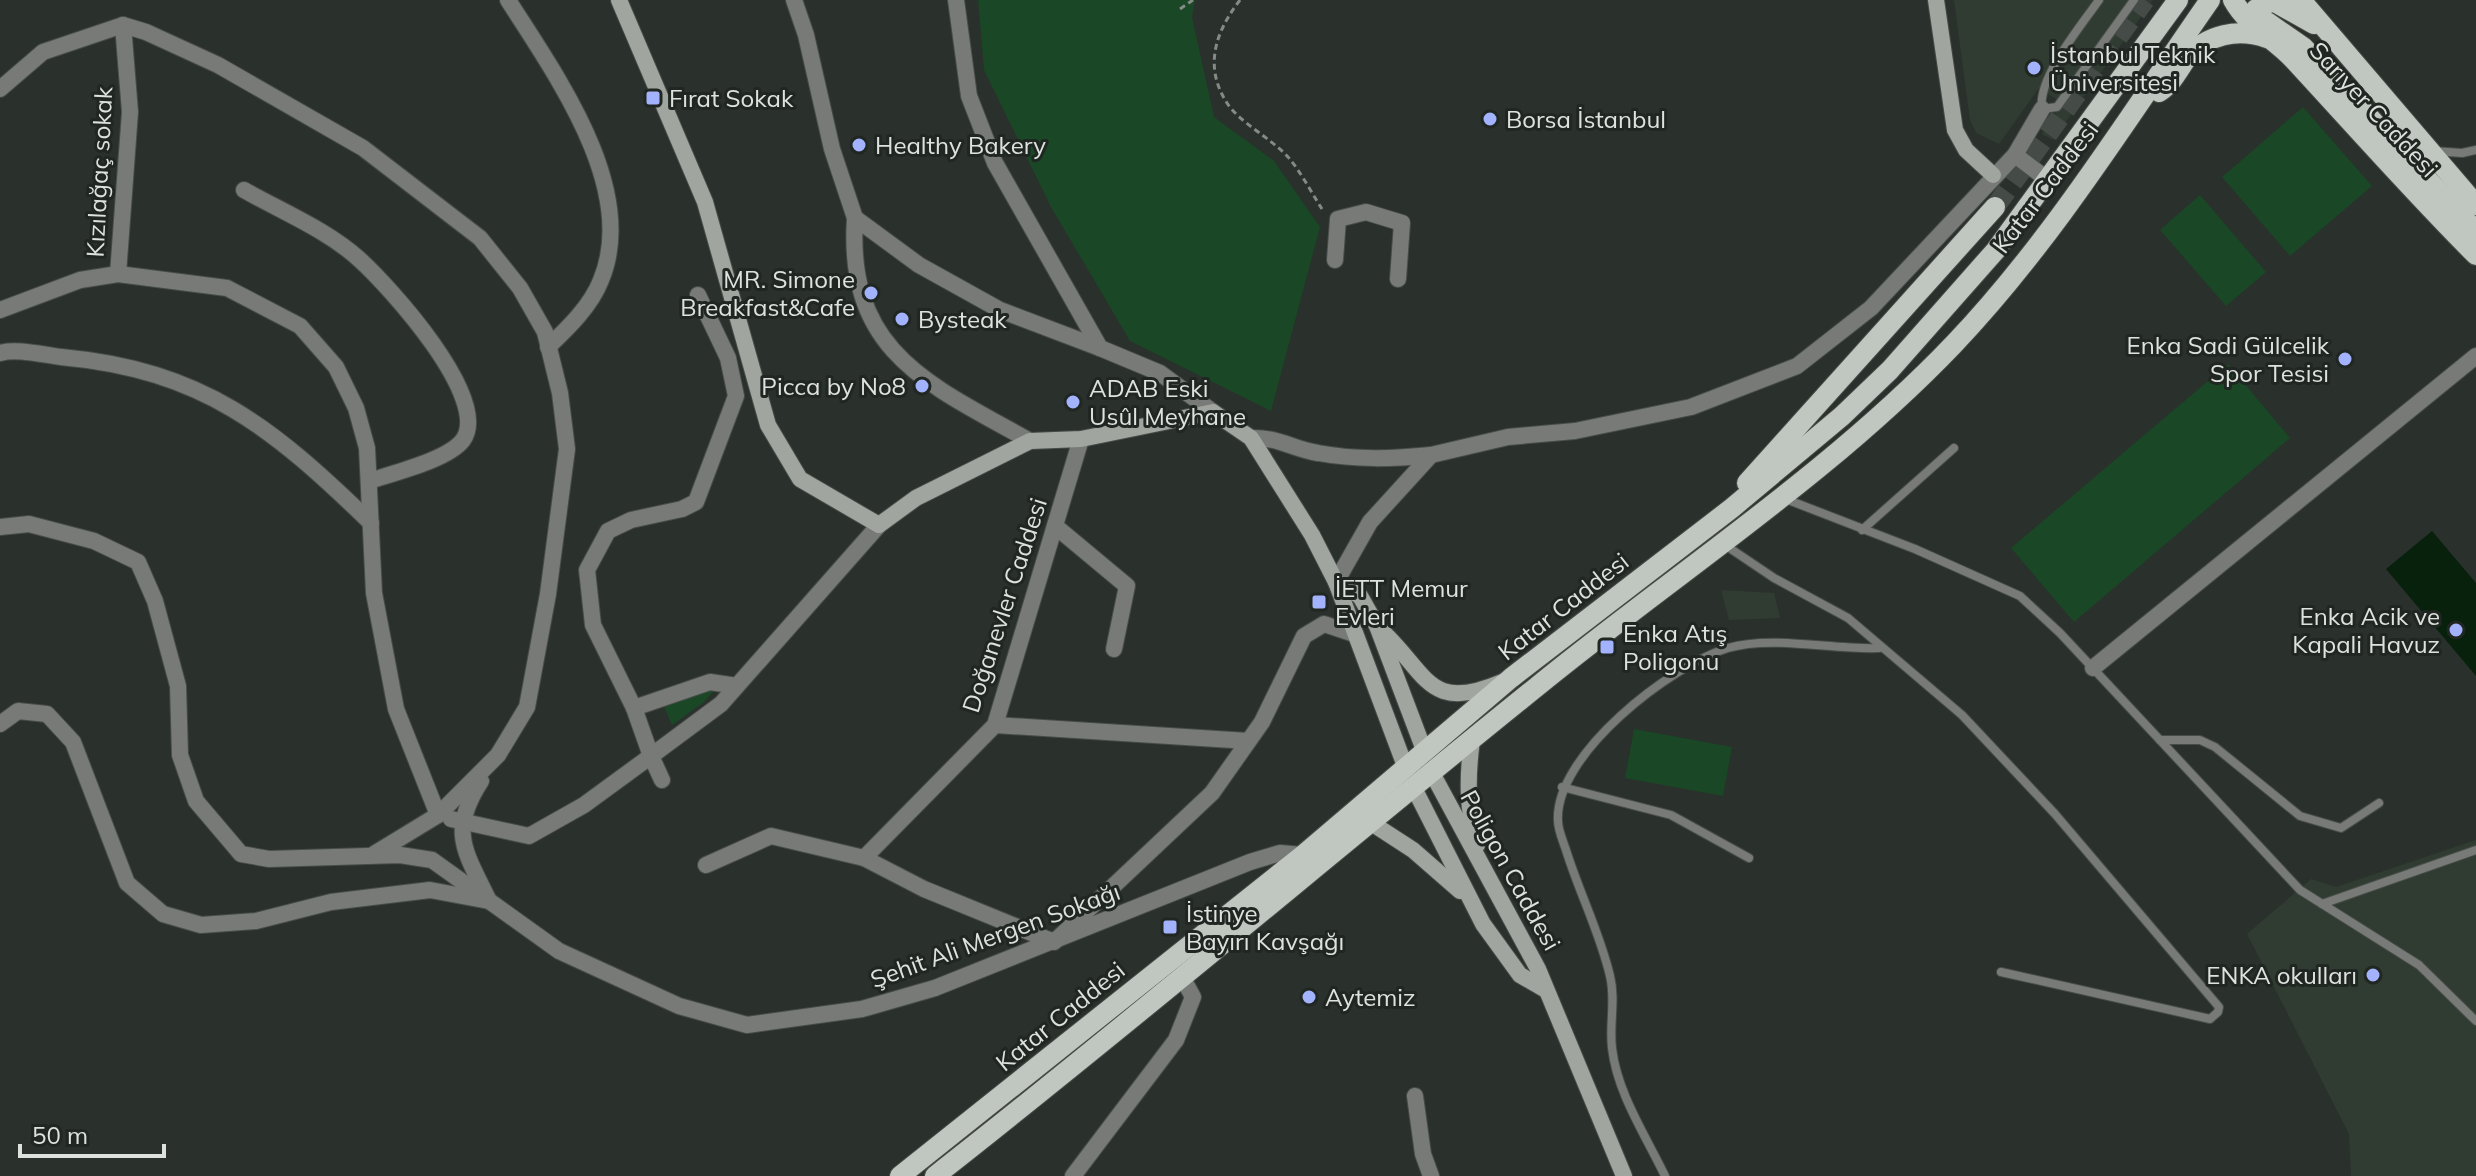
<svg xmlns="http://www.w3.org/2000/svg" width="2476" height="1176" font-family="Mulish,sans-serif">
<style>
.built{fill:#303c32}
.green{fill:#1a4725}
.water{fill:#07210d}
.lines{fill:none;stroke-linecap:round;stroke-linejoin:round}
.primary-tunnel{stroke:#454b46;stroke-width:20;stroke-dasharray:20 10;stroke-linecap:butt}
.lane-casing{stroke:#474c48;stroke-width:10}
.street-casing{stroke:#474c48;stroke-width:18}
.secondary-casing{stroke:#474c48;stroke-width:18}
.primary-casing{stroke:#474c48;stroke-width:22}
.path{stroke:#858a86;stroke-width:3;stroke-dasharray:6 4;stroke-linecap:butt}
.lane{stroke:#777a77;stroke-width:8}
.street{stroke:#777a77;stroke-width:16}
.secondary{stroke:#a0a5a0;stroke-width:16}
.primary{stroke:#c0c6c0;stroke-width:20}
.poi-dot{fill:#a2b2fd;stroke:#202621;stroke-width:3}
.labels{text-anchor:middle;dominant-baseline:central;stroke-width:6;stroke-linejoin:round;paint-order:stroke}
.poi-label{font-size:24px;fill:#dee2de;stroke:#202621;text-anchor:start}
.street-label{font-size:24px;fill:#dee2de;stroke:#202621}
</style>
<rect width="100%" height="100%" fill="#2a302b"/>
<g class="built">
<path d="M1954 0H2153L2053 140 2042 134 2062 103 2039 88 1999 144 1976 133 1970 120Z"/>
<path d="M1721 590 1774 593 1780 618 1729 620Z"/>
<path d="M2476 840V1176H2351L2349 1134 2247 934 2311 879 2336 887Z"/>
</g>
<g class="green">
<path d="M978 0H1195L1192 17 1214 117 1274 161 1320 227 1271 411 1130 341 1051 207 984 70Z"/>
<path d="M2303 107 2372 186 2290 256 2222 177Z"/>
<path d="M2200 195 2266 272 2226 306 2160 230Z"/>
<path d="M2228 364 2290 438 2074 622 2011 548Z"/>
<path d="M696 691H714L704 702 672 725 663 704Z"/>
<path d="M1634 729 1732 747 1723 796 1625 778Z"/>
</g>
<path class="water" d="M2432 531 2476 583V676L2386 569Z"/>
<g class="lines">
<path class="primary-tunnel" d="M1995 207 2145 0"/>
<g class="lane-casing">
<g id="lane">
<path d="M2099 0C2081 26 2037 78 2042 109L2057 107 2134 0"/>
<path d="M2433 151 2462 153 2476 150"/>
<path d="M1783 498 1915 549 2020 596 2060 633 2300 890 2419 965 2476 1021"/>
<path d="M1862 530 1954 448"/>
<path d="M1725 545 1774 578 1848 618 1962 715 2055 814 2219 1007 2218 1012 2210 1019 2001 972"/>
<path d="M2160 740H2200L2215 747 2300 816 2341 828 2379 803"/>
<path d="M1562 787 1671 815 1749 858"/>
<path d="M2322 904 2476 850"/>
<path d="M1665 1176C1646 1136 1617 1093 1612 1048 1609 1024 1616 1000 1610 976 1600 933 1579 892 1566 850 1563 841 1558 830 1558 821 1554 755 1671 665 1728 648 1771 635 1833 650 1879 648"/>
</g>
</g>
<g class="street-casing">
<g id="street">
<path d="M508 0C555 74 639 189 601 280 591 306 568 328 548 347"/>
<path d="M794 0 806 35 832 149 855 218 919 265 1000 310 1100 348"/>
<path d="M956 0 969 96 995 163 1100 348 1160 373 1213 412"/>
<path d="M0 89 43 52 123 25 146 32 218 65 363 148 480 238 520 288 545 332 560 393 567 449 548 594 527 707 498 755 438 815 374 854"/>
<path d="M2015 155 2048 180"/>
<path d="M244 190C281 211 327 230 359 259 389 286 492 399 463 440 448 460 393 473 369 481"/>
<path d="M855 218C846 352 928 384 1030 441"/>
<path d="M1335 260 1338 219 1366 212 1402 223 1398 279"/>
<path d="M118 274 130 112 123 25"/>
<path d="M0 310 80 280 118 274 227 288 300 326 336 367 356 408 367 448 374 593 396 709 438 815"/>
<path d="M0 353C17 348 43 355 61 357 203 370 272 427 371 523"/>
<path d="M1251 438C1279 437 1292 449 1318 453 1357 460 1392 459 1431 455"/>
<path d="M1055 526 1127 586 1114 649"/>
<path d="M0 527 29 524 94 541 138 562 155 601 178 686 180 755 196 801 241 854 269 859 400 855 432 860 559 951 679 1006 747 1025 862 1009 935 988 1250 862 1280 853 1303 855"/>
<path d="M1336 582 1370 522 1431 455 1508 437 1575 431 1691 407 1797 366 1871 308 2015 155 2042 109"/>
<path d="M2093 668 2476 356"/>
<path d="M737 686 710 682 634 708 651 756 721 704 879 525"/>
<path d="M634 708 593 625 587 570 608 531 631 520 682 509 696 502 736 396 728 358 698 295"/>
<path d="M0 724 18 711 47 714 73 742 127 883 163 914 201 925 256 921 331 902 430 890 489 901C465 851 448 832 481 781"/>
<path d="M995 725 1248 741"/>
<path d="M451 819 529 836 584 805 651 756 662 780"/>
<path d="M864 858 924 889 1054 942 1212 793 1262 722 1304 636 1324 624 1354 634"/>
<path d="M706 865 771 836 864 858 995 725 1081 439"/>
<path d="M1415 1096 1423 1154 1431 1176"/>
<path d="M1073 1176 1176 1040 1193 997 1182 977"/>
</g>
</g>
<g class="secondary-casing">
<g id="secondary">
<path d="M619 0 705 202 768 425 800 479 879 525 916 498 1030 441 1081 439 1213 412 1251 438 1312 535 1336 582 1405 766"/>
<path d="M1936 0 1955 130 1966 150 1993 175"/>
<path d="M1336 582 1360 596 1377 626 1424 750"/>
<path d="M1384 633C1428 675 1429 713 1502 682"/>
<path d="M1472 740C1467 778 1467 808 1477 845"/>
<path d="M1432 773 1538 969 1624 1176"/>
<path d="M1414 788 1483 924 1520 975 1546 990"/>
<path d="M1373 824 1413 850 1460 891"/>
</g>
</g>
<g class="primary-casing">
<g id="primary">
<path d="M2233 0C2248 27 2275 39 2294 60 2355 126 2413 192 2476 255"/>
<path d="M2301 0 2476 205"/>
<path d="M2267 22 2303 47 2322 67 2476 231"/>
<path d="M2252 25 2256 9 2273 1 2314 24"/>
<path d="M2159 92C2172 84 2178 70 2187 58 2207 34 2238 28 2267 38"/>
<path d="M1747 483 1995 207"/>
<path d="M900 1176 1303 855 1511 678 1732 508 1842 416 1890 370 1996 250 2178 0"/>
<path d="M935 1176C1138 1017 1334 850 1534 689 1673 575 1829 475 1954 344 2052 241 2129 116 2210 0"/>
</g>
</g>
<g class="path">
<path d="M1240 0C1216 31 1203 66 1227 103 1239 122 1272 139 1288 157 1301 172 1311 192 1322 209"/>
<path d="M1180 9 1193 0"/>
</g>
<use href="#lane" class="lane"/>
<use href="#street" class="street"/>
<use href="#secondary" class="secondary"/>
<use href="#primary" class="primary"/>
</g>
<g class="poi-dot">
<circle cx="2034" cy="68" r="8"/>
<rect x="645" y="90" width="16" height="16" rx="4"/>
<circle cx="1490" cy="119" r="8"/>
<circle cx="859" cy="145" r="8"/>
<circle cx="871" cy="293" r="8"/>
<circle cx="902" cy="319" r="8"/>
<circle cx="2345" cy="359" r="8"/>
<circle cx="922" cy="386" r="8"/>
<circle cx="1073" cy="402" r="8"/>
<rect x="1311" y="594" width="16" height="16" rx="4"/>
<circle cx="2456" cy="630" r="8"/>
<rect x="1599" y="639" width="16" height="16" rx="4"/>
<rect x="1162" y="919" width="16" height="16" rx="4"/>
<circle cx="2373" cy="975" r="8"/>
<circle cx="1309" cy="997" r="8"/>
</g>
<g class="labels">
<g class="poi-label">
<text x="2050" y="54">İstanbul Teknik<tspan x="2050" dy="28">Üniversitesi</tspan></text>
<text x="669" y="98">Fırat Sokak</text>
<text x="1506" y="119">Borsa İstanbul</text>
<text x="875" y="145">Healthy Bakery</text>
<text x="855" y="279" text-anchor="end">MR. Simone<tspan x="855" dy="28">Breakfast&amp;Cafe</tspan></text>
<text x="918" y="319">Bysteak</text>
<text x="2329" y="345" text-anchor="end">Enka Sadi Gülcelik<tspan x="2329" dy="28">Spor Tesisi</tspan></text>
<text x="906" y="386" text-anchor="end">Picca by No8</text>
<text x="1089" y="388">ADAB Eski<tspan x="1089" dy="28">Usûl Meyhane</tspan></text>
<text x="1335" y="588">İETT Memur<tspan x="1335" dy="28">Evleri</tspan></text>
<text x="2440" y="616" text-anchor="end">Enka Acik ve<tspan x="2440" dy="28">Kapali Havuz</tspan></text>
<text x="1623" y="633">Enka Atış<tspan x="1623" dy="28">Poligonu</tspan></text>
<text x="1186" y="913">İstinye<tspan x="1186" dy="28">Bayırı Kavşağı</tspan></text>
<text x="2357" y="975" text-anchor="end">ENKA okulları</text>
<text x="1325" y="997">Aytemiz</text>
</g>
<g class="street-label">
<text transform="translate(2374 109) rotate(47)">Sarıyer Caddesi</text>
<text transform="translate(99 172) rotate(-87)">Kızılağaç sokak</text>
<text transform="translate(2045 187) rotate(-53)">Katar Caddesi</text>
<text transform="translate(1004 605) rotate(-72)">Doğanevler Caddesi</text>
<text transform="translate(1563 606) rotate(-38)">Katar Caddesi</text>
<text transform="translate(1511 870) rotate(61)">Poligon Caddesi</text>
<text transform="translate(995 935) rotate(-20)">Şehit Ali Mergen Sokağı</text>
<text transform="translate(1060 1016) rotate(-39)">Katar Caddesi</text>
</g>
</g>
<path d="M20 1144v12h144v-12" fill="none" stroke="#dee2de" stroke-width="4"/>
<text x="32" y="1144" font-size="24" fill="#dee2de" stroke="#202621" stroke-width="6" paint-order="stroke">50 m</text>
</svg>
